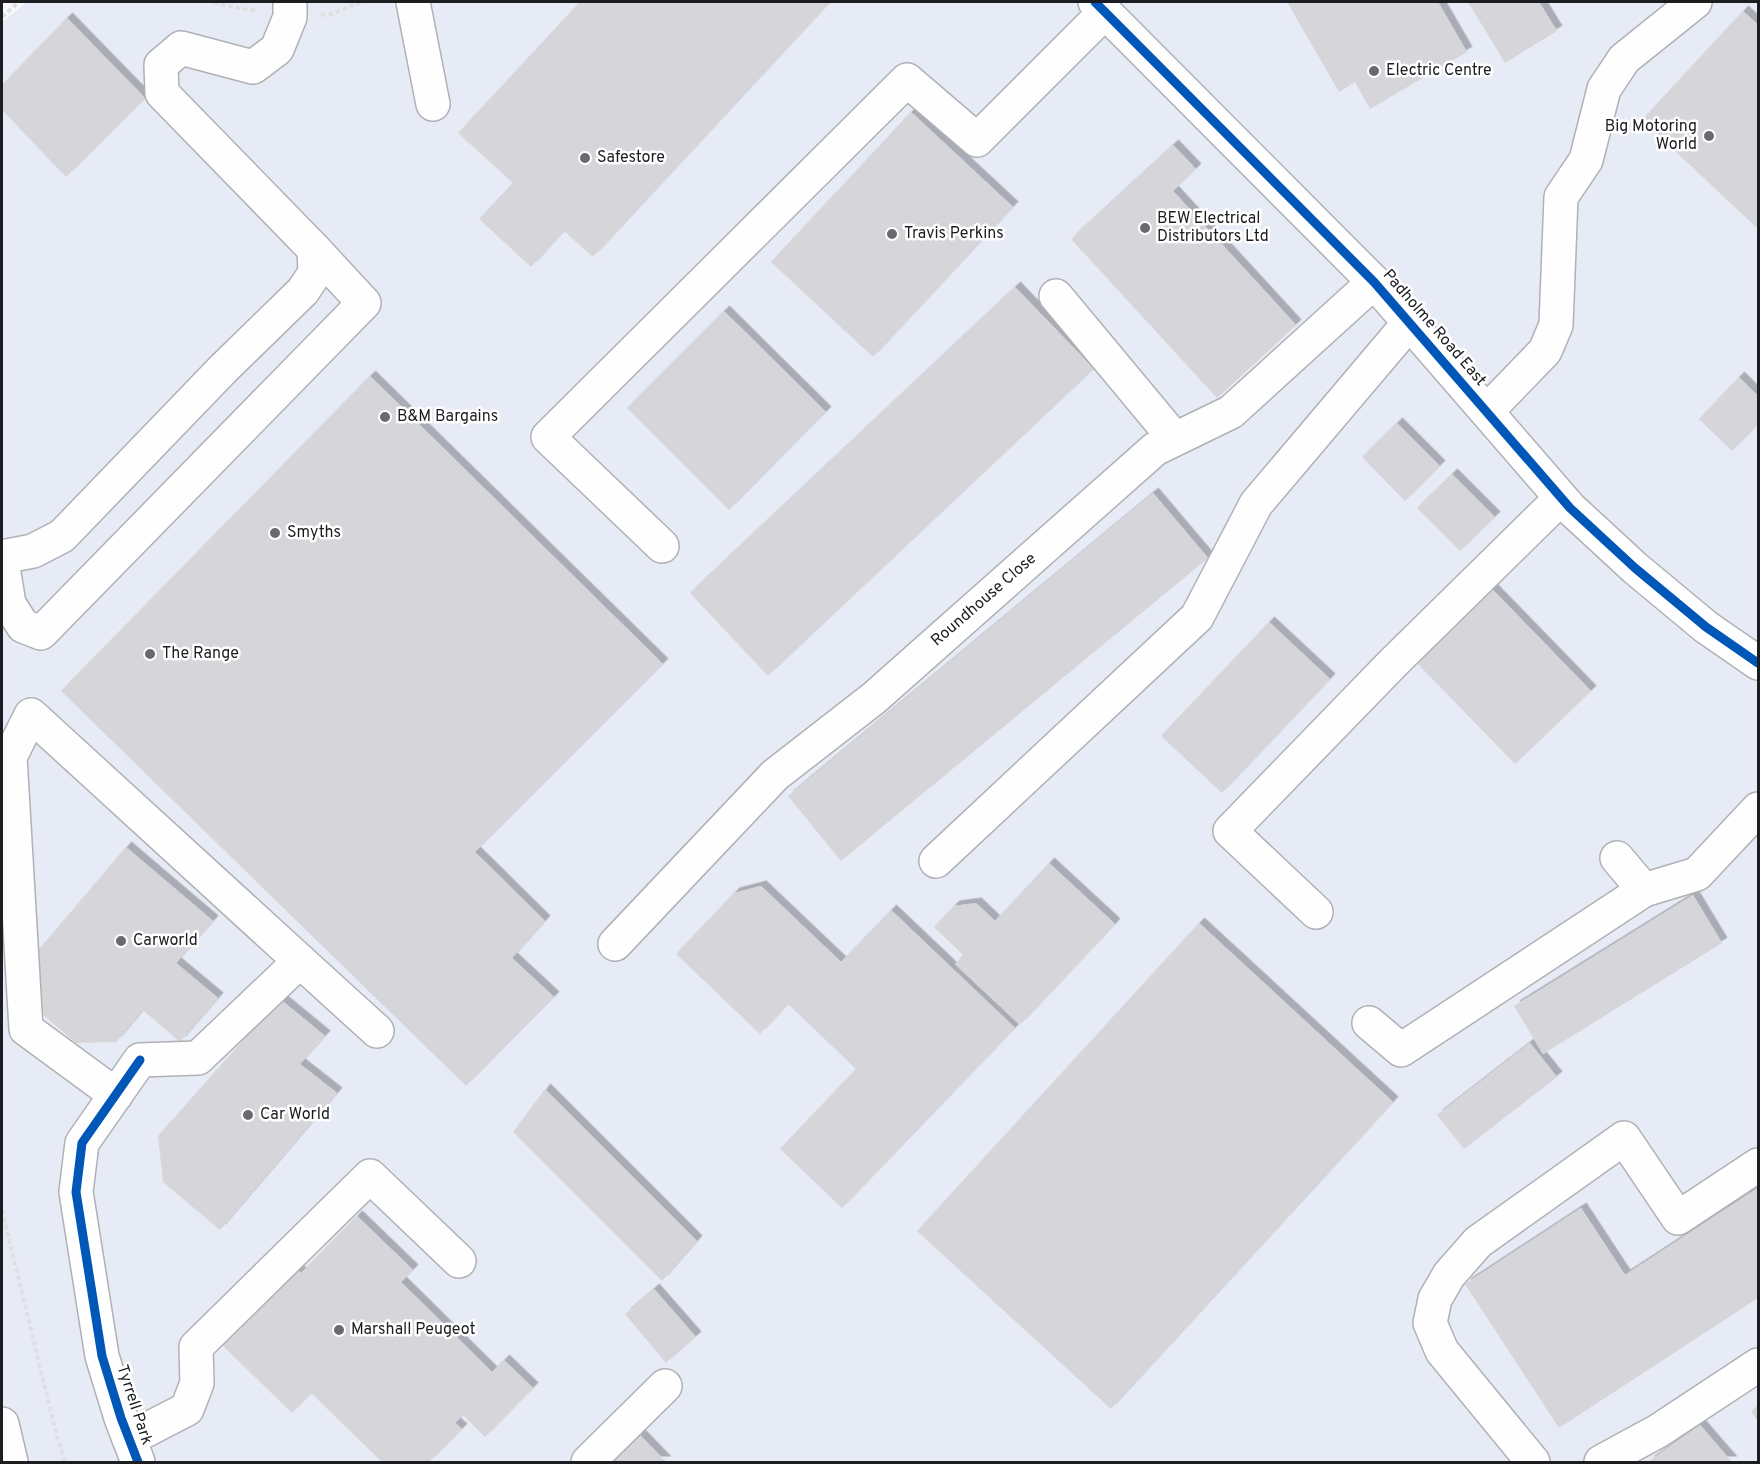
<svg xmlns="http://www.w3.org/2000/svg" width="1760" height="1464" font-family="Overpass,sans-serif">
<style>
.built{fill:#e6ebf5}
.building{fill:#d6d5d9;filter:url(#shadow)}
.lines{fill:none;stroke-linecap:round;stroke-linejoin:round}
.minor-casing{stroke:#b0b1b4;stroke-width:36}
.path{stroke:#e0e0e2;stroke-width:4;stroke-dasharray:4.5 3;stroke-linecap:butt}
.minor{stroke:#fefeff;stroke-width:33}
.cycleway-casing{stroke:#fff;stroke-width:13}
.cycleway{stroke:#0057b8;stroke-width:9}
.poi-dot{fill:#686a6d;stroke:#fff;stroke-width:2}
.labels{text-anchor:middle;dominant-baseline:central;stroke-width:5;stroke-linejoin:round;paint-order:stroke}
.poi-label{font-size:16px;fill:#1c1d20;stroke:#fff;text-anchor:start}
.street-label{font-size:16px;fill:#1c1d20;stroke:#fff}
</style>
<defs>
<filter id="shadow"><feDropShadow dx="5.5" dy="-5.5" stdDeviation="0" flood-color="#0004"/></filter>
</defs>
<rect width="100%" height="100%" fill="#f6f8fc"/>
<path class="built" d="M27 2H1758V1462H2V22Z"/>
<g class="building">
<path d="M580 2H830L593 257 564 231 531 267 479 219 513 183 458 133Z"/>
<path d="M1287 2H1438L1467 52 1370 109 1355 82 1339 92Z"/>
<path d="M1468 2H1539L1557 31 1505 63Z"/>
<path d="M1743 11 1758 25V229L1642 120Z"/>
<path d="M67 18 145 98 66 177 2 110V85Z"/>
<path d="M911 112 1013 207 873 357 771 262Z"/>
<path d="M1173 145 1196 169 1173 191 1296 325 1217 398 1071 239Z"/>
<path d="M1015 287 1094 369 768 676 690 593Z"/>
<path d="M724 311 826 412 729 510 627 408Z"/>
<path d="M370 376 663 664 475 852 545 921 512 958 554 997 466 1086 61 691Z"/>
<path d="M1739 377 1758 396V424L1732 451 1699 419Z"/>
<path d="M1397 423 1440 466 1405 501 1362 457Z"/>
<path d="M1452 474 1495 517 1460 551 1417 508Z"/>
<path d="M1153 493 1208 558 841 861 788 796Z"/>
<path d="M1488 585 1591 691 1515 764 1412 658Z"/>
<path d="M1269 622 1330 679 1222 793 1161 736Z"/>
<path d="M126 847 213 921 176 963 218 998 180 1042 143 1010 116 1042 76 1043 35 1008 29 961Z"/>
<path d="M1049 863 1115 924 1020 1025 955 964 963 955 934 927 954 906 976 903 995 921Z"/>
<path d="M761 886 841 962 891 910 1015 1028 842 1208 780 1149 856 1069 788 1004 760 1034 676 954 734 893Z"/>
<path d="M1693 895 1722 943 1543 1054 1514 1006Z"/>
<path d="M1199 923 1393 1102 1111 1409 917 1231Z"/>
<path d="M280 999 325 1036 300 1064 337 1093 220 1230 163 1182 158 1136Z"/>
<path d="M1530 1043 1557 1077 1464 1149 1437 1115Z"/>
<path d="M545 1089 697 1241 662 1281 513 1132Z"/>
<path d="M1758 1188V1298L1559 1428 1465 1284 1581 1208 1625 1275Z"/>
<path d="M357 1216 413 1270 401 1282 492 1372 504 1360 533 1388 485 1437 463 1415 455 1423 462 1429 429 1462H382L311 1393 292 1413 218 1341 292 1265 301 1273Z"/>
<path d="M654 1289 696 1337 666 1363 625 1314Z"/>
<path d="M1758 1405V1422L1751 1411Z"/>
<path d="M1700 1425 1732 1462H1648Z"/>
<path d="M640 1435 666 1462H613Z"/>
</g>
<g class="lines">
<g class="minor-casing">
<g id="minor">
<path d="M413 2 433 104"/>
<path d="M1095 2 1374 282 1570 508 1635 568 1706 627 1758 663"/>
<path d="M1056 296 1175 439"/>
<path d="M1487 411 1545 351 1556 325 1561 197 1586 160 1604 89 1624 59 1695 2"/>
<path d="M662 546 548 437 907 80 977 140 1105 12"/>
<path d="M2 557 33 551 62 536 223 369 303 291 315 273 314 249 162 93 161 65 181 48 253 67 277 49 290 17V2"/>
<path d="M2 561 9 604 23 626 41 633 364 303 314 249"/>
<path d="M1617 858 1644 890"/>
<path d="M936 861 1197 617 1256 504 1410 322"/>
<path d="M1316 912 1230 831 1393 663 1561 498"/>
<path d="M615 944 775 775 874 698 1155 449 1231 412 1374 282"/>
<path d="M300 961 377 1031"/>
<path d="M1369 1023 1401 1050 1644 890 1697 874 1758 809"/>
<path d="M116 1095 26 1029 10 757 31 715 300 961 198 1058 140 1060 82 1143 76 1192 102 1356 121 1418 138 1462"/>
<path d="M2 1424 11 1462"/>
<path d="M129 1439 187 1409 197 1383 196 1347 370 1176 459 1261"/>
<path d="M588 1462 665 1386"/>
<path d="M1533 1462 1442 1351 1430 1323 1435 1299 1449 1275 1478 1242 1624 1138 1678 1218 1758 1165"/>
<path d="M1601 1462 1658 1431 1758 1365"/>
</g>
</g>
<g class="path">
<path d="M214 2 222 5 257 11"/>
<path d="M321 15 331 14 361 2"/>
<path d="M2 17 19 2"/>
<path d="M2 1210 56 1433 65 1462"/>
</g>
<use href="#minor" class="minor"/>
<g class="cycleway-casing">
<g id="cycleway">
<path d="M1095 2 1374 282 1570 508 1635 568 1706 627 1758 663"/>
<path d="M138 1462 121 1418 102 1356 76 1192 82 1143 140 1060"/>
</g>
</g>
<use href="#cycleway" class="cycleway"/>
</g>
<g class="poi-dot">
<circle cx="1374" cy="71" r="6"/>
<circle cx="1709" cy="136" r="6"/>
<circle cx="585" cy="158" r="6"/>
<circle cx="1145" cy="228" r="6"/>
<circle cx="892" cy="234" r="6"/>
<circle cx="385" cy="417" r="6"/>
<circle cx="275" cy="533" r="6"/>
<circle cx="150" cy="654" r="6"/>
<circle cx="121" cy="941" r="6"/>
<circle cx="248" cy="1115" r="6"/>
<circle cx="339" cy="1330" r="6"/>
</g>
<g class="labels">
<g class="poi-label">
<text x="1386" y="71">Electric Centre</text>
<text x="1697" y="127" text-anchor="end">Big Motoring<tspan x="1697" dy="18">World</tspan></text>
<text x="597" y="158">Safestore</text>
<text x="1157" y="219">BEW Electrical<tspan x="1157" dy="18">Distributors Ltd</tspan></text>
<text x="904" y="234">Travis Perkins</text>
<text x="397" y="417">B&amp;M Bargains</text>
<text x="287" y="533">Smyths</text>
<text x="162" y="654">The Range</text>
<text x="133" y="941">Carworld</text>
<text x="260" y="1115">Car World</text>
<text x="351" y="1330">Marshall Peugeot</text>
</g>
<g class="street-label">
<text transform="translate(1434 328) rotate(49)">Padholme Road East</text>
<text transform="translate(984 600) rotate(-41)">Roundhouse Close</text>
<text transform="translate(134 1405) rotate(72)">Tyrrell Park</text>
</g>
</g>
<rect width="1760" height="1464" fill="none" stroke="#1c1d20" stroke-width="6"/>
</svg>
